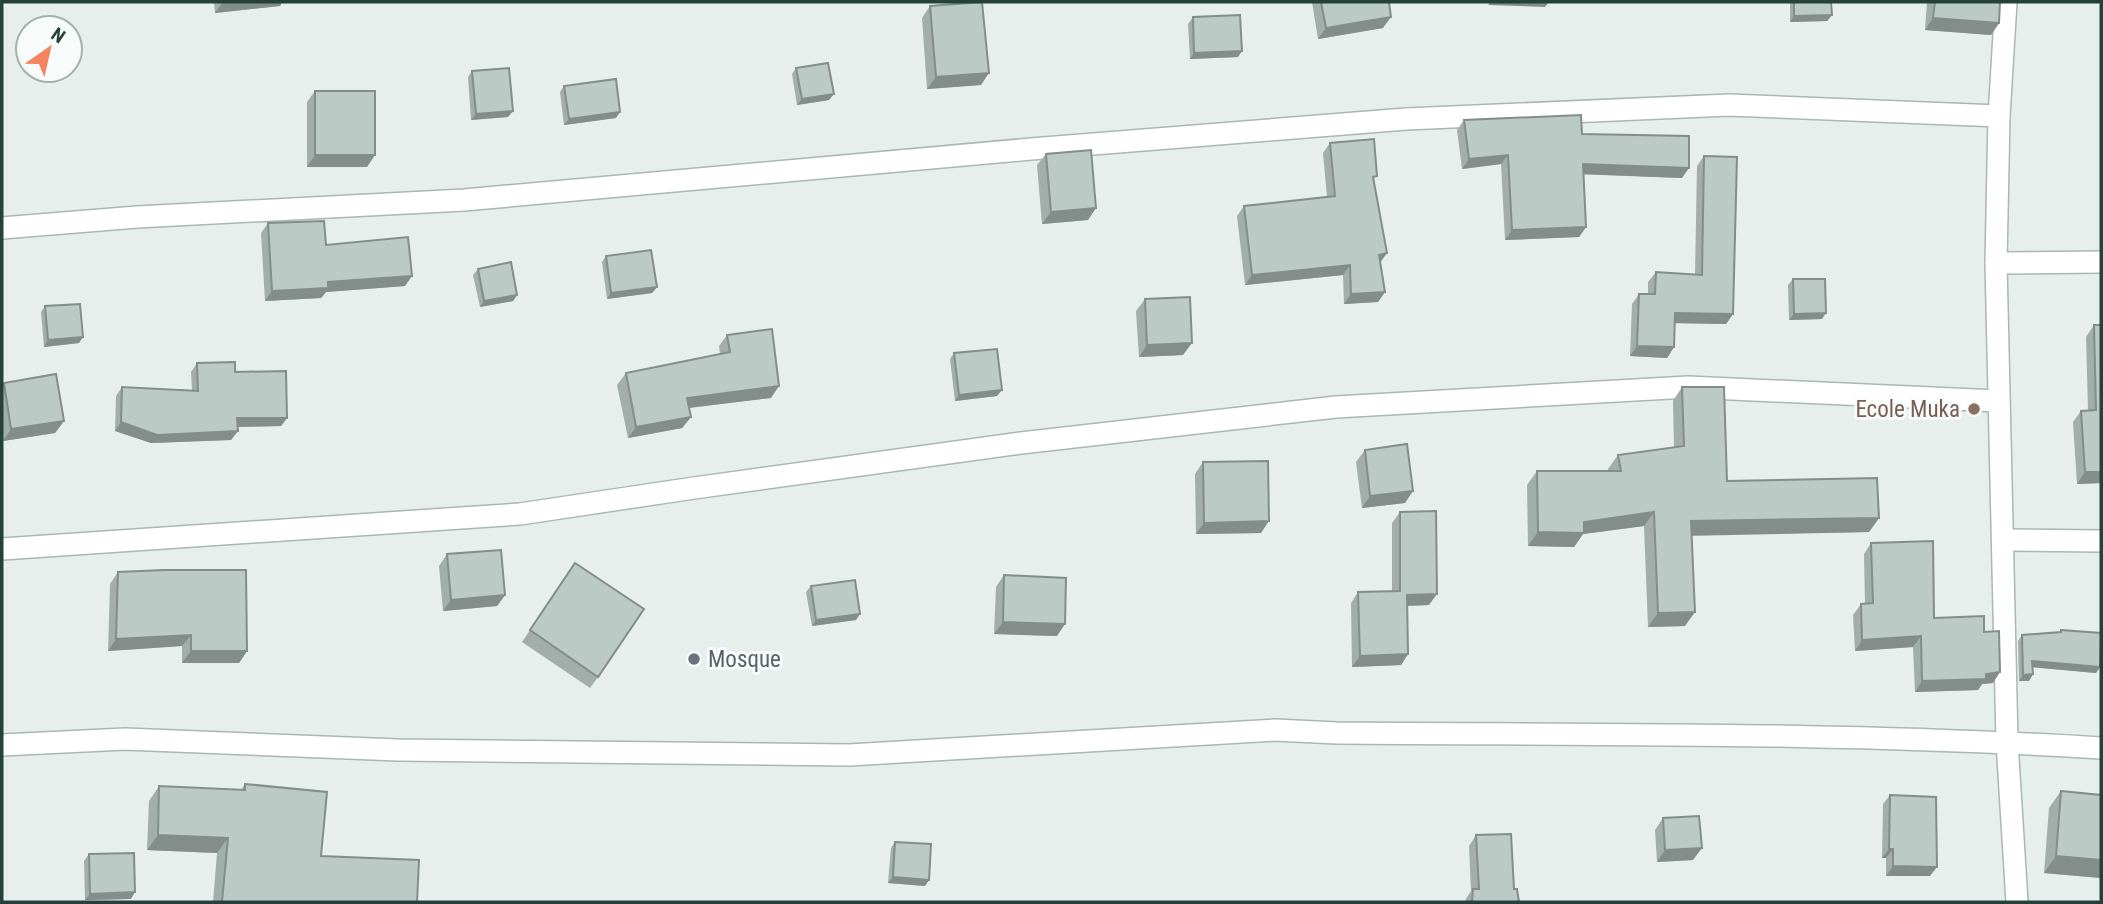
<svg xmlns="http://www.w3.org/2000/svg" width="2103" height="904" font-family="'Roboto Condensed',sans-serif">
<style>
.lines{fill:none;stroke-linecap:round;stroke-linejoin:round}
.street-casing{stroke:#a8b8b2;stroke-width:24}
.street{stroke:#fff;stroke-width:21}
.wall{fill:#a1aea9}
.shaded-wall{fill:#838d89}
.building{fill:#bbcac4;stroke:#838d89;stroke-width:2}
.education-dot{fill:#8d6e63;stroke:#f7fbf9;stroke-width:2.5}
.worship-dot{fill:#6b7280;stroke:#f7fbf9;stroke-width:2.5}
.labels{text-anchor:middle;dominant-baseline:central;stroke-width:6;stroke-linejoin:round;paint-order:stroke}
.education-label{font-size:23px;fill:#785e54;stroke:#f7fbf9;text-anchor:end}
.worship-label{font-size:23px;fill:#5b616d;stroke:#f7fbf9;text-anchor:start}
</style>
<rect width="100%" height="100%" fill="#e6efeb"/>
<g class="lines">
<g class="street-casing">
<g id="street">
<path d="M2006 2 1999 116 1996 263 2007 742 2017 902"/>
<path d="M2 228 137 217 464 200 1031 149 1406 119 1729 105 1999 116"/>
<path d="M1996 263 2101 262"/>
<path d="M2003 540 2101 541"/>
<path d="M2 549 520 514 694 488 1021 443 1336 407 1688 387 1998 401"/>
<path d="M2 745 125 739 398 750 849 755 1275 730 1337 733C1591 735 1847 732 2101 748"/>
</g>
</g>
<use href="#street" class="street"/>
</g>
<g class="wall">
<path d="M214 2H282L280 6 215 13Z"/>
<path d="M1312 2H1389L1383 28 1318 39Z"/>
<path d="M1790 2H1831L1832 15 1827 21 1790 22Z"/>
<path d="M1927 2H2000L1999 23 1991 35 1925 30Z"/>
<path d="M930 6 981 85 927 89 922 18Z"/>
<path d="M1193 17 1238 57 1190 59 1188 24Z"/>
<path d="M796 68 829 100 797 105 792 74Z"/>
<path d="M472 71 508 117 471 120 468 77Z"/>
<path d="M564 86 616 118 564 125 560 92Z"/>
<path d="M315 91 367 167H307V102Z"/>
<path d="M1464 120 1582 134 1682 178 1583 174 1586 227 1579 237 1505 240 1501 164 1462 169 1457 130Z"/>
<path d="M1330 143 1374 181 1381 263 1385 292 1378 302 1344 304 1343 275 1245 285 1237 216 1244 206 1327 197 1323 153Z"/>
<path d="M1046 154 1088 220 1042 224 1037 165Z"/>
<path d="M1704 156 1733 314 1726 324 1675 323 1674 347 1667 358 1630 356 1632 304 1639 294H1648V282L1656 272 1695 274 1697 166Z"/>
<path d="M268 223 326 245 405 286 326 292 321 298 265 301 261 233Z"/>
<path d="M606 256 657 287 652 293 607 299 602 262Z"/>
<path d="M478 269 517 295 513 301 480 307 473 275Z"/>
<path d="M1793 279 1822 319 1789 320 1788 285Z"/>
<path d="M1145 299 1183 355 1139 357 1136 311Z"/>
<path d="M45 306 79 343 44 347 41 312Z"/>
<path d="M2094 325 2101 483 2077 484 2073 422 2081 411 2088 410 2086 337Z"/>
<path d="M727 335 771 398 689 408 691 417 682 428 628 438 617 385 626 373 720 354 719 346Z"/>
<path d="M954 353 997 396 955 401 950 359Z"/>
<path d="M197 363 235 372 287 418 281 426 238 427 231 440 151 443 115 431 116 396 122 387 192 390 191 372Z"/>
<path d="M4 383 64 421 55 433 3 441 2 434V386Z"/>
<path d="M1682 387 1727 481 1879 518 1869 532 1692 535 1685 626 1648 627 1644 526 1583 534 1574 547 1528 546 1527 485 1537 471H1608V469L1618 455 1674 447 1673 401Z"/>
<path d="M1365 450 1405 503 1362 508 1356 462Z"/>
<path d="M1203 462 1261 533 1196 534 1195 474Z"/>
<path d="M1400 512 1429 605 1407 606 1408 654 1401 665 1352 667 1351 603 1358 592 1392 591V523Z"/>
<path d="M1871 543 1934 618 1984 632 1993 683 1982 684 1978 690 1915 692 1913 647 1855 651 1853 615 1861 604 1865 603 1864 554Z"/>
<path d="M447 554 505 595 497 606 443 611 439 566Z"/>
<path d="M575 563 598 677 590 688 522 642Z"/>
<path d="M118 572 247 651 239 663H182V646L108 651 110 584Z"/>
<path d="M1004 575 1057 636 994 634 996 587Z"/>
<path d="M811 586 856 620 812 626 806 592Z"/>
<path d="M2061 630 2100 667 2096 673 2033 667V674L2029 681H2019L2018 641 2022 635 2060 633Z"/>
<path d="M245 784 321 856 417 902H213L217 853 147 850 149 801 159 786 241 790Z"/>
<path d="M2061 791 2101 795V878L2044 873 2049 808Z"/>
<path d="M1890 795 1930 876H1886V858H1882L1883 804Z"/>
<path d="M1663 818 1693 860 1657 862 1655 830Z"/>
<path d="M1476 835 1514 889 1519 902H1465L1466 899 1471 891 1469 846Z"/>
<path d="M895 842 929 880 925 886 888 883 891 848Z"/>
<path d="M89 854 131 899 85 900 84 861Z"/>
</g>
<g class="shaded-wall">
<path d="M223 2H282L280 6 215 13Z"/>
<path d="M1491 2H1549L1545 7 1488 5Z"/>
<path d="M1832 15 1827 21 1790 22 1794 16Z"/>
<path d="M1391 17 1383 28 1318 39 1326 28Z"/>
<path d="M1933 18 1999 23 1991 35 1925 30Z"/>
<path d="M1242 51 1238 57 1190 59 1194 53Z"/>
<path d="M989 73 981 85 927 89 936 77Z"/>
<path d="M834 94 829 100 797 105 802 99Z"/>
<path d="M513 111 508 117 471 120 476 114Z"/>
<path d="M620 112 616 118 564 125 569 119Z"/>
<path d="M315 155H375L367 167H307Z"/>
<path d="M1508 155 1501 164 1462 169 1469 159Z"/>
<path d="M1583 164 1689 168 1682 178 1576 174Z"/>
<path d="M1096 208 1088 220 1042 224 1051 212Z"/>
<path d="M1586 227 1579 237 1505 240 1512 230Z"/>
<path d="M1387 253 1380 263 1379 255Z"/>
<path d="M1350 265 1343 275 1245 285 1252 275Z"/>
<path d="M412 276 405 286 326 292 321 298 265 301 272 291 328 282Z"/>
<path d="M657 287 652 293 607 299 611 293Z"/>
<path d="M1385 292 1378 302 1344 304 1351 294Z"/>
<path d="M517 295 513 301 480 307 484 301Z"/>
<path d="M1675 313 1733 314 1726 324 1668 323Z"/>
<path d="M1826 313 1822 319 1789 320 1794 314Z"/>
<path d="M83 337 79 343 44 347 48 340Z"/>
<path d="M1192 343 1183 355 1139 357 1147 345Z"/>
<path d="M1637 346 1674 347 1667 358 1630 356Z"/>
<path d="M779 386 771 398 679 409 687 398Z"/>
<path d="M1002 390 997 396 955 401 959 395Z"/>
<path d="M691 417 682 428 628 438 636 427Z"/>
<path d="M237 418H287L281 426 231 427Z"/>
<path d="M64 421 55 433 3 441 11 429Z"/>
<path d="M121 422 238 431 231 440 151 443 115 431Z"/>
<path d="M2085 472H2101V483L2077 484Z"/>
<path d="M1413 491 1405 503 1362 508 1370 496Z"/>
<path d="M1654 512 1644 526 1583 534 1574 547 1528 546 1538 532 1584 522Z"/>
<path d="M1879 518 1869 532 1682 536 1691 521Z"/>
<path d="M1269 521 1261 533 1196 534 1204 523Z"/>
<path d="M1437 594 1429 605 1399 606 1407 595Z"/>
<path d="M505 595 497 606 443 611 451 600Z"/>
<path d="M1695 612 1685 626 1648 627 1658 613Z"/>
<path d="M860 614 856 620 812 626 816 620Z"/>
<path d="M1003 622 1065 624 1057 636 994 634Z"/>
<path d="M191 635 182 646 108 651 116 639Z"/>
<path d="M1921 636 1913 647 1855 651 1862 640Z"/>
<path d="M191 651H247L239 663H182Z"/>
<path d="M1408 654 1401 665 1352 667 1360 656Z"/>
<path d="M2032 661 2100 667 2096 673 2028 667Z"/>
<path d="M2000 672 1993 683 1982 684 1978 690 1915 692 1922 681Z"/>
<path d="M2033 674 2029 681H2019L2023 675Z"/>
<path d="M158 835 228 838 217 853 147 850Z"/>
<path d="M1702 848 1693 860 1657 862 1665 850Z"/>
<path d="M1889 849H1893L1886 858H1882Z"/>
<path d="M2056 856 2101 860V878L2044 873Z"/>
<path d="M1893 866 1937 867 1930 876H1886Z"/>
<path d="M893 877 929 880 925 886 888 883Z"/>
<path d="M135 892 131 899 85 900 90 894Z"/>
</g>
<g class="building">
<path d="M982 2 989 73 936 77 930 6Z"/>
<path d="M1321 2H1389L1391 17 1326 28Z"/>
<path d="M1794 2H1831L1832 15 1794 16Z"/>
<path d="M1935 2H2000L1999 23 1933 18Z"/>
<path d="M1240 15 1242 51 1194 53 1193 17Z"/>
<path d="M828 63 834 94 802 99 796 68Z"/>
<path d="M509 68 513 111 476 114 472 71Z"/>
<path d="M616 79 620 112 569 119 564 86Z"/>
<rect x="315" y="91" width="60" height="64"/>
<path d="M1581 115 1582 134 1689 136V168L1583 164 1586 227 1512 230 1508 155 1469 159 1464 120Z"/>
<path d="M1374 139 1377 176 1373 177 1387 253 1379 255 1385 292 1351 294 1350 265 1252 275 1244 206 1335 196 1330 143Z"/>
<path d="M1091 150 1096 208 1051 212 1046 154Z"/>
<path d="M1704 156 1737 157 1733 314 1675 313 1674 347 1637 346 1639 294H1655L1656 272 1702 275Z"/>
<path d="M324 221 326 245 408 237 412 276 328 282V288L272 291 268 223Z"/>
<path d="M651 250 657 287 611 293 606 256Z"/>
<path d="M511 262 517 295 484 301 478 269Z"/>
<path d="M1793 279H1825L1826 313 1794 314Z"/>
<path d="M1190 297 1192 343 1147 345 1145 299Z"/>
<path d="M80 304 83 337 48 340 45 306Z"/>
<path d="M2094 325H2101V472H2085L2081 411 2096 410Z"/>
<path d="M772 329 779 386 687 398 691 417 636 427 626 373 730 352 727 335Z"/>
<path d="M997 349 1002 390 959 395 954 353Z"/>
<path d="M235 362V372L286 371 287 418H237L238 431 157 435 121 422 122 387 198 391 197 363Z"/>
<path d="M56 374 64 421 11 429 4 383Z"/>
<path d="M1682 387H1724L1727 481 1877 478 1879 518 1691 521 1695 612 1658 613 1654 512 1584 522V533L1538 532 1537 471H1621L1618 455 1684 446Z"/>
<path d="M1407 444 1413 491 1370 496 1365 450Z"/>
<path d="M1268 461 1269 521 1204 523 1203 462Z"/>
<path d="M1436 511 1437 594 1407 595 1408 654 1360 656 1358 592 1400 591V512Z"/>
<path d="M1933 541 1934 618 1984 616V632L1999 631 2000 672 1986 674V679L1922 681 1921 636 1862 640 1861 604 1873 603 1871 543Z"/>
<path d="M501 550 505 595 451 600 447 554Z"/>
<path d="M575 563 644 609 598 677 530 630Z"/>
<path d="M164 570H246L247 651H191V635L116 639 118 572Z"/>
<path d="M1004 575 1066 578 1065 624 1003 622Z"/>
<path d="M855 580 860 614 816 620 811 586Z"/>
<path d="M2061 630 2101 633 2100 667 2032 661 2033 674 2023 675 2022 635 2061 632Z"/>
<path d="M245 784 327 792 321 856 419 860 417 902H222L228 838 158 835 159 786 245 790Z"/>
<path d="M2061 791 2101 795V860L2056 856Z"/>
<path d="M1890 795 1936 797 1937 867 1893 866V849H1889Z"/>
<path d="M1699 816 1702 848 1665 850 1663 818Z"/>
<path d="M1511 834 1514 889H1517L1519 902H1472L1473 889H1479L1476 835Z"/>
<path d="M895 842 931 844 929 880 893 877Z"/>
<path d="M134 853 135 892 90 894 89 854Z"/>
</g>
<circle class="education-dot" cx="1974" cy="409" r="7"/>
<circle class="worship-dot" cx="694" cy="659" r="7"/>
<g class="labels">
<g class="education-label">
<text x="1960" y="409">Ecole Muka</text>
</g>
<g class="worship-label">
<text x="708" y="659">Mosque</text>
</g>
</g>
<rect width="2103" height="904" fill="none" stroke="#24423a" stroke-width="7"/>
<g transform="translate(49 49) rotate(34)"><circle r="33" fill="#f7fbf9" stroke="#a3b1ad" stroke-width="2"/>
<path d="M0-5L12 26L0 18L-12 26Z" fill="#f4845f"/>
<text y="-10" font-size="19" font-weight="bold" text-anchor="middle" fill="#24423a">N</text>
</g>
</svg>
